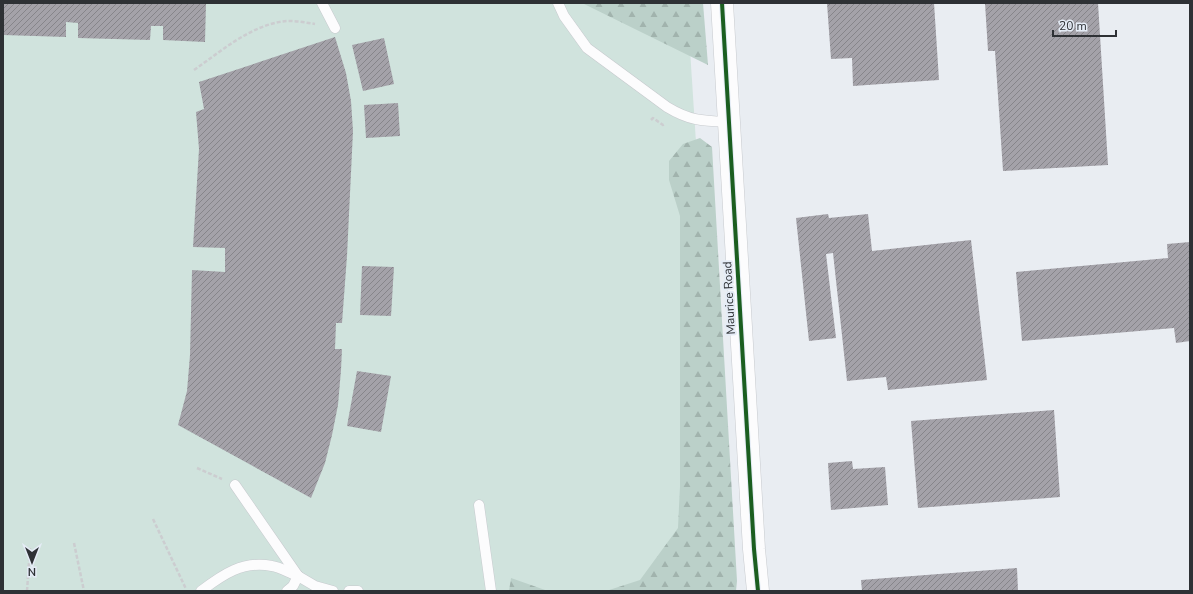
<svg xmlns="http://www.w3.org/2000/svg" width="1193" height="594" font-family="'Nunito Sans',sans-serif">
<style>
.green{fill:#d0e3dd}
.forest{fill:url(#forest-firs)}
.building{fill:url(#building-hatch)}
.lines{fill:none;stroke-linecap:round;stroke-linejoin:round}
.service-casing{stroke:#c7cace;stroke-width:11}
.tertiary-casing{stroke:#c7cace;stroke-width:23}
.path{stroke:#cccdd0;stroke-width:2.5;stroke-dasharray:4 2;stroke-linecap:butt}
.service{stroke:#fcfcfd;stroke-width:10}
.tertiary{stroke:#fcfcfd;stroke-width:22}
.cycleway-casing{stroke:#e5ecf6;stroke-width:6}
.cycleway{stroke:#1b5e20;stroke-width:4}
.labels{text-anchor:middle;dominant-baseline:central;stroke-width:4;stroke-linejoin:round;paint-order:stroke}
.street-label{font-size:12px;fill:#2e3135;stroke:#e5ecf6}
</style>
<defs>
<pattern id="forest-firs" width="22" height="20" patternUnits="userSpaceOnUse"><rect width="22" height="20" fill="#bbd0c9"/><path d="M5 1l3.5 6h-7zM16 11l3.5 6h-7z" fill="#a1b3ad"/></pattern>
<pattern id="building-hatch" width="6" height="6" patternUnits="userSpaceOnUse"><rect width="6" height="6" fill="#a4a2a9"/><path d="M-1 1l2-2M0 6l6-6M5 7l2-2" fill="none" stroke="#86858a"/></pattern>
</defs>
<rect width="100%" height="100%" fill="#e9edf2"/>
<path class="green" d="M3 3H687L725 591H3Z"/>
<g class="forest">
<path d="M582 3H703L708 65Z"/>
<path d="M700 138 712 147 737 581 736 591H606L640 580 678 528 680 486V216L669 180V161L683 144Z"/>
<path d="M511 578 548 591H509Z"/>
</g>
<g class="building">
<path d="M3 3H206L205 42 163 40V26H151L150 40 78 38V23L66 22V37L3 35Z"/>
<path d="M827 3H934L939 80 853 86 852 58 831 59Z"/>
<path d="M985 3H1098L1108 165 1003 171 995 51H988Z"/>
<path d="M335 37 346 73 351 101 353 131 347 256 342 323H336L335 349H342L341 370 338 405 332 435 325 463 311 498 178 425 187 391 190 355 192 270 225 272V248L193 247 199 149 196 112 204 109 199 82Z"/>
<path d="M384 38 394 84 363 91 352 45Z"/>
<path d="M398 103 400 136 366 138 364 105Z"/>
<path d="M828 214 829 218 868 214 872 251 971 240 987 380 888 390 886 377 847 381 833 253 826 254 836 338 809 341 796 218Z"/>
<path d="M1190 242V341L1176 343 1174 328 1022 341 1016 272 1168 258 1167 244Z"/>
<path d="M362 266 394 267 391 316 360 315Z"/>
<path d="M357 371 391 376 381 432 347 426Z"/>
<path d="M1054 410 1060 497 918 508 911 421Z"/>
<path d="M852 461 853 469 885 467 888 505 831 510 828 463Z"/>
<path d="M1017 568 1018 591H862L861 580Z"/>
</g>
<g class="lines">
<g class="service-casing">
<g id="service">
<path d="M322 3 335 28"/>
<path d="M558 3 564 16 587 48 667 107C690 121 703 121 729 122"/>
<path d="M235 485 298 576"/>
<path d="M479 505 491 591"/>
<path d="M201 591C222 575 243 560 272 566 280 567 289 573 298 576"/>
<path d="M287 591 293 586 298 576 315 586 333 591"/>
<path d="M349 591H358"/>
</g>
</g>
<g class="tertiary-casing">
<path id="tertiary" d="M722 3 754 549 758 591"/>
</g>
<g class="path">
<path d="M194 70C220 52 245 30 275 23 288 19 302 22 315 24"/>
<path d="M651 120 653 118 663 125 665 124"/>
<path d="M197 468 222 479"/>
<path d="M153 519 186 589"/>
<path d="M74 543 84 591"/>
<path d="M27 591 30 548"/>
</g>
<use href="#service" class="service"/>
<use href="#tertiary" class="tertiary"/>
<g class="cycleway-casing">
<path id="cycleway" d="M722 3 754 549 758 591"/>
</g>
<use href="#cycleway" class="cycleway"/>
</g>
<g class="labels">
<g class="street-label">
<text transform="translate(729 298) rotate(-93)">Maurice Road</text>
</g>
</g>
<rect width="1193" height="594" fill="none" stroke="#2e3135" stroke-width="8"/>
<g transform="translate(32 562) rotate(180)" stroke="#e5ecf6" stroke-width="3" paint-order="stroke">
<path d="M0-3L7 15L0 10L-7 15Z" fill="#2e3135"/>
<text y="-6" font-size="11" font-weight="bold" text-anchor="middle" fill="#2e3135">N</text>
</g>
<path d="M1053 30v6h63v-6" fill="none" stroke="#2e3135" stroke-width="2"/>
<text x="1059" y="30" font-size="12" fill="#2e3135" stroke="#e5ecf6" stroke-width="3" paint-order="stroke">20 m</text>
</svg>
